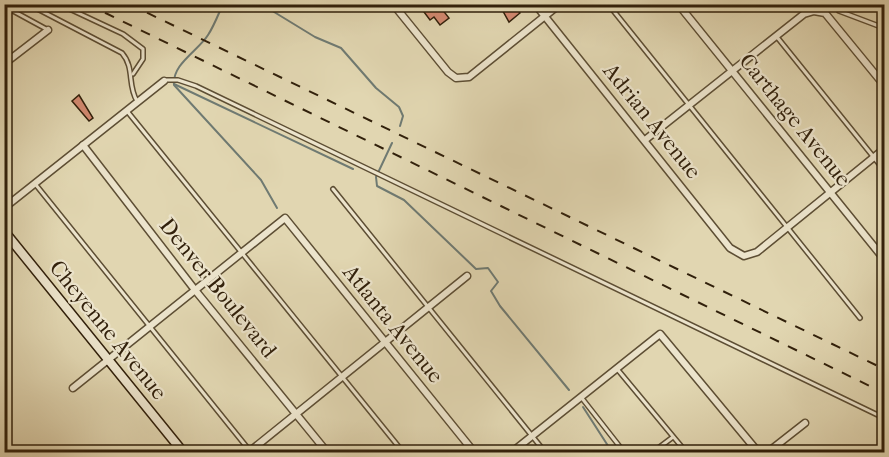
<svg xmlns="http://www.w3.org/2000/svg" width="889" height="457" font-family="'IM FELL French Canon',serif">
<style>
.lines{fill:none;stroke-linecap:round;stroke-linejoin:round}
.stream{stroke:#6f7a72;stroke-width:2}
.building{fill:#d48a71;stroke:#31200b;stroke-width:1.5}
.lane-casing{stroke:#5d4e34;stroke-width:6}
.street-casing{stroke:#5d4e34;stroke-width:9}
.secondary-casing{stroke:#31200b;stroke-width:11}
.lane{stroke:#ece4cc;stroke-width:3}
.street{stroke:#ece4cc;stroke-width:6}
.secondary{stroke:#ece4cc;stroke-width:8}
.rail{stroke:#31200b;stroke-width:2;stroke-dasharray:10 10;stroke-linecap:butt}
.labels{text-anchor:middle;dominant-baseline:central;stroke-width:4.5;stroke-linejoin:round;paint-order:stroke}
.street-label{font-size:22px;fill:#31200b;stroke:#ece4cc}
</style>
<rect width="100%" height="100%" fill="#e1d6b1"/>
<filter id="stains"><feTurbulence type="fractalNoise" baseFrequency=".00333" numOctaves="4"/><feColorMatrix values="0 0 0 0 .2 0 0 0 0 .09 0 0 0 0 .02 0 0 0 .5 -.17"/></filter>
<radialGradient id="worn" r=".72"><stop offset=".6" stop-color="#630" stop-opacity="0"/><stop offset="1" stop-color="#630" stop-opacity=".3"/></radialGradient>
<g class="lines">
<g class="stream">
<path d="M223 4C218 15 214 26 208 35 198 51 172 64 174 85L261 180 277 208"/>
<path d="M261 4 315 37 341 48 376 88 399 107 403 116 400 126"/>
<path d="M174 84 353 169"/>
<path d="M392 143 376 177 377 186 404 200 476 269 488 268 498 282 491 291 500 306 569 390"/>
<path d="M583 407 612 452"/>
</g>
</g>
<g class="building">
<path d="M418 4H438L449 18 440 25 434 17 430 20Z"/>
<path d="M499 4H513L520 13 509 22Z"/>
<path d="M79 95 93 118 89 121 72 101Z"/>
</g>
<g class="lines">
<g class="lane-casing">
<g id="lane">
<path d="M28 4 122 53C135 68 127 85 137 101"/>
<path d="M59 4 123 34 143 49V59L133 74"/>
<path d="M608 4 860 318"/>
<path d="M4 6 48 30"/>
<path d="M839 11 884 28"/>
<path d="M777 37 884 170"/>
<path d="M165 80H178L196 86 884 418"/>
<path d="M127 111 403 452"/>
<path d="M36 185 250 451"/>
<path d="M333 189 545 452"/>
<path d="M618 370 686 452"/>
<path d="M581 397 624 452"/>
<path d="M653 452 673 437"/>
</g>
</g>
<g class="street-casing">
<g id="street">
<path d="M393 4 448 72 456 78 469 77 560 4"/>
<path d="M535 4 730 248 744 256 757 252 884 149"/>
<path d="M678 4 884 259"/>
<path d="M4 64 48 30"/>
<path d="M645 140 804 14 814 11 825 13 884 85"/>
<path d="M83 145 195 290 327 452"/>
<path d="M4 208 164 81"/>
<path d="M73 388 285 218 474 452"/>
<path d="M249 452 467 276"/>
<path d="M512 452 660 334 758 452"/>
<path d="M768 452 805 423"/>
</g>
</g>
<g class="secondary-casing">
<path id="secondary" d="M4 231 183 452"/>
</g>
<use href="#lane" class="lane"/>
<use href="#street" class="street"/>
<use href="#secondary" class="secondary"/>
<g class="rail">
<path d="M87 4 884 393"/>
<path d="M129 4 884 369"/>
</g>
</g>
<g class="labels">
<g class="street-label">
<text transform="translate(795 120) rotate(51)">Carthage Avenue</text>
<text transform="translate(652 121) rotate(51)">Adrian Avenue</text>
<text transform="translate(218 288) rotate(51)">Denver Boulevard</text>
<text transform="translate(393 324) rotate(51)">Atlanta Avenue</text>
<text transform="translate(108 330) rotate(51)">Cheyenne Avenue</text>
</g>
</g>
<rect width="889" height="457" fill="none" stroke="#e1d6b1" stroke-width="24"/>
<rect x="6" y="6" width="877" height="445" fill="none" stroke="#31200b" stroke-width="3"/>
<rect x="12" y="12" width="865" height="433" fill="none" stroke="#31200b" stroke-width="1.5"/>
<rect width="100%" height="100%" filter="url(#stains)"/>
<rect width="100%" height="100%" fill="url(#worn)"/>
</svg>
